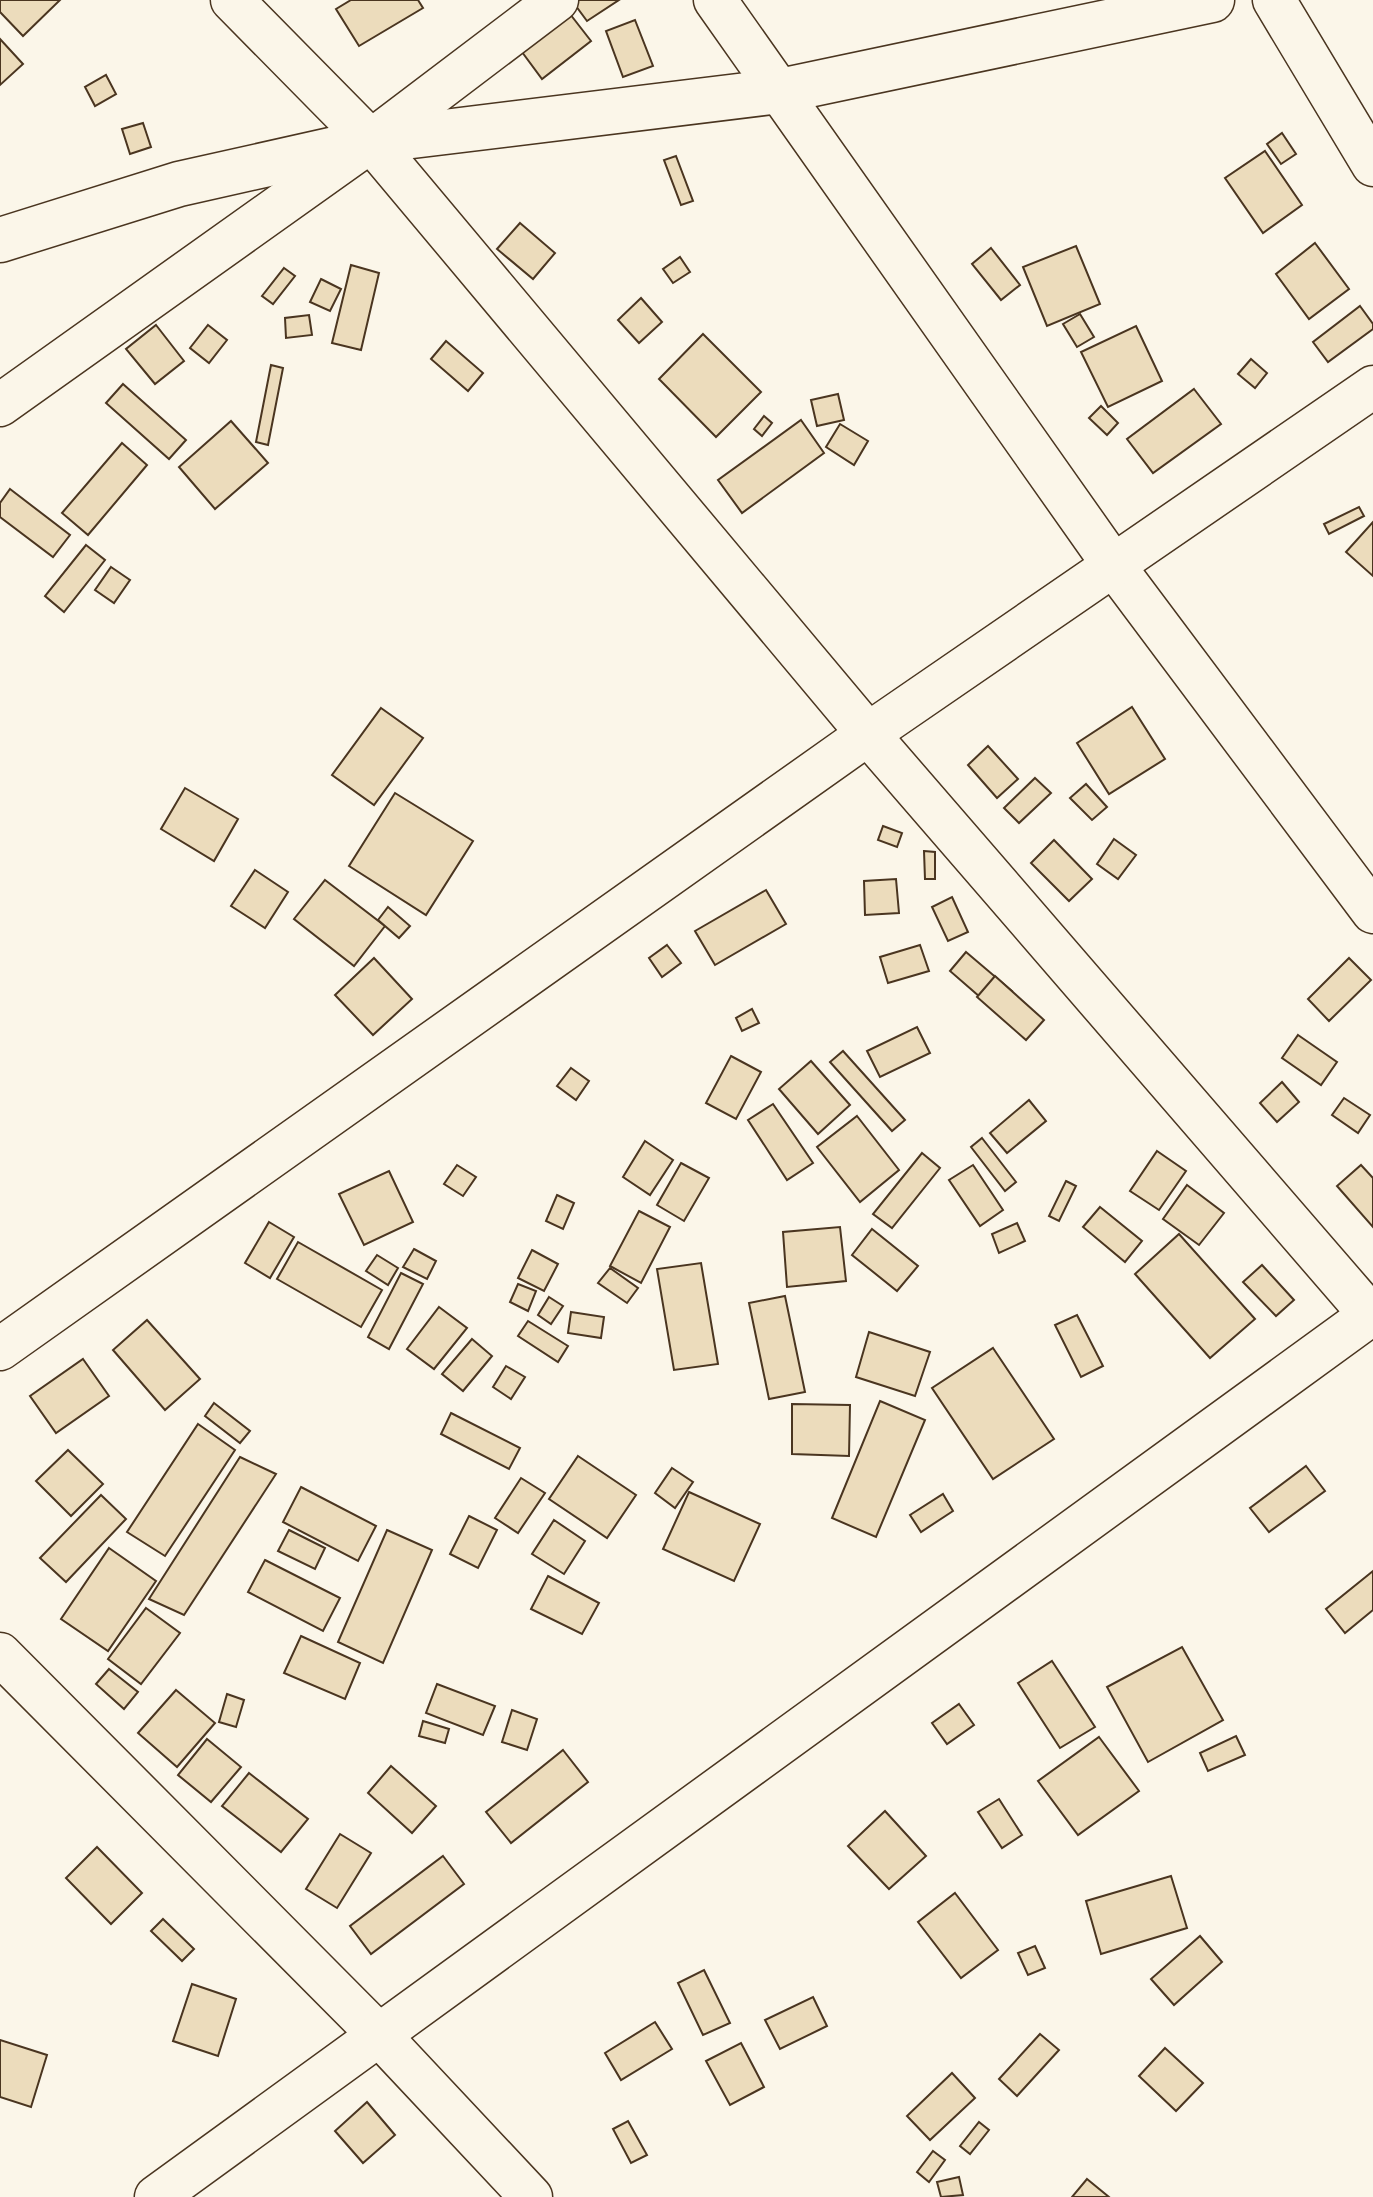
<svg xmlns="http://www.w3.org/2000/svg" width="1373" height="2197" font-family="'Fira Sans',sans-serif">
<style>
.building{fill:#ecdcbc;stroke:#4a3520;stroke-width:2}
.lines{fill:none;stroke-linecap:round;stroke-linejoin:round}
.street-casing{stroke:#4a3520;stroke-width:45}
.secondary-casing{stroke:#4a3520;stroke-width:47}
.street{stroke:#fbf6e9;stroke-width:42}
.secondary{stroke:#fbf6e9;stroke-width:44}
</style>
<rect width="100%" height="100%" fill="#fbf6e9"/>
<g class="building">
<path d="M0 0H60L23 36 0 12Z"/>
<path d="M351 0H418L423 8 359 46 336 9Z"/>
<path d="M575 0H619L587 21 573 2Z"/>
<path d="M570 14 591 41 542 79 522 52Z"/>
<path d="M635 20 653 66 623 77 606 31Z"/>
<path d="M0 39 23 64 0 85Z"/>
<path d="M106 75 116 94 95 106 85 87Z"/>
<path d="M143 123 151 147 130 154 122 129Z"/>
<path d="M1282 133 1296 154 1281 164 1267 144Z"/>
<path d="M1265 151 1302 205 1263 233 1225 178Z"/>
<path d="M676 156 693 201 681 205 664 160Z"/>
<path d="M520 223 555 253 533 279 497 249Z"/>
<path d="M1315 243 1349 289 1309 319 1276 274Z"/>
<path d="M1076 246 1100 304 1047 326 1023 267Z"/>
<path d="M991 248 1020 285 1001 300 972 264Z"/>
<path d="M680 257 690 272 673 283 663 269Z"/>
<path d="M351 265 379 273 361 350 332 343Z"/>
<path d="M284 268 295 276 273 304 262 296Z"/>
<path d="M321 279 341 289 330 311 310 302Z"/>
<path d="M641 298 662 322 639 343 618 320Z"/>
<path d="M1360 306 1373 324V329L1328 362 1313 342Z"/>
<path d="M1080 314 1094 337 1077 347 1063 324Z"/>
<path d="M309 315 312 335 286 338 285 318Z"/>
<path d="M156 325 184 361 155 384 126 349Z"/>
<path d="M208 325 227 340 209 363 190 348Z"/>
<path d="M1136 326 1162 381 1108 407 1081 352Z"/>
<path d="M703 334 761 392 716 437 659 379Z"/>
<path d="M446 341 483 373 468 391 431 359Z"/>
<path d="M1251 359 1267 373 1255 388 1238 374Z"/>
<path d="M271 365 283 368 268 445 256 442Z"/>
<path d="M123 384 186 440 169 459 106 403Z"/>
<path d="M1194 389 1221 424 1153 473 1127 439Z"/>
<path d="M838 394 844 420 817 426 811 400Z"/>
<path d="M1101 406 1118 423 1107 435 1089 418Z"/>
<path d="M764 416 772 423 762 436 754 429Z"/>
<path d="M801 420 824 453 742 513 718 480Z"/>
<path d="M231 421 268 463 215 509 179 467Z"/>
<path d="M840 424 868 441 854 465 826 447Z"/>
<path d="M122 443 147 465 88 535 62 513Z"/>
<path d="M10 489 70 535 53 557 0 517V503Z"/>
<path d="M1359 507 1364 516 1329 534 1324 524Z"/>
<path d="M1373 522V576L1346 552Z"/>
<path d="M86 545 105 560 64 612 45 596Z"/>
<path d="M111 567 130 580 114 603 95 590Z"/>
<path d="M1132 707 1165 759 1109 794 1077 743Z"/>
<path d="M381 708 423 738 374 805 332 775Z"/>
<path d="M988 746 1018 779 997 798 968 765Z"/>
<path d="M1035 778 1051 793 1019 823 1004 808Z"/>
<path d="M1086 784 1107 807 1092 820 1070 798Z"/>
<path d="M185 788 238 819 214 861 161 829Z"/>
<path d="M395 793 473 841 426 915 349 866Z"/>
<path d="M883 826 902 833 897 847 878 840Z"/>
<path d="M1114 839 1136 855 1118 879 1097 864Z"/>
<path d="M1054 840 1092 879 1069 901 1031 863Z"/>
<path d="M924 851 935 852V879H925Z"/>
<path d="M255 870 288 892 265 928 231 906Z"/>
<path d="M896 879 899 913 865 915 864 881Z"/>
<path d="M325 880 385 926 354 966 294 919Z"/>
<path d="M766 890 786 924 715 965 695 931Z"/>
<path d="M952 897 968 932 948 941 932 907Z"/>
<path d="M388 907 410 926 399 938 378 920Z"/>
<path d="M667 945 681 963 662 977 649 958Z"/>
<path d="M920 945 929 971 888 983 880 957Z"/>
<path d="M966 952 1012 991 995 1010 950 971Z"/>
<path d="M374 958 412 999 373 1035 335 995Z"/>
<path d="M1349 958 1371 980 1329 1021 1308 999Z"/>
<path d="M995 976 1044 1020 1026 1040 977 997Z"/>
<path d="M752 1009 759 1023 742 1031 736 1018Z"/>
<path d="M917 1027 930 1053 880 1077 867 1051Z"/>
<path d="M1298 1035 1337 1062 1321 1085 1282 1058Z"/>
<path d="M843 1051 905 1120 892 1131 830 1062Z"/>
<path d="M731 1056 761 1072 736 1119 706 1103Z"/>
<path d="M811 1061 850 1105 818 1134 779 1089Z"/>
<path d="M571 1068 589 1081 576 1100 557 1086Z"/>
<path d="M1282 1082 1299 1102 1277 1122 1260 1103Z"/>
<path d="M1344 1098 1370 1115 1358 1133 1332 1115Z"/>
<path d="M1029 1100 1046 1121 1007 1153 990 1133Z"/>
<path d="M773 1104 813 1163 787 1180 748 1120Z"/>
<path d="M857 1116 899 1170 860 1202 817 1147Z"/>
<path d="M982 1138 1016 1182 1005 1191 971 1147Z"/>
<path d="M645 1141 673 1160 650 1195 623 1177Z"/>
<path d="M1157 1151 1186 1171 1159 1210 1130 1191Z"/>
<path d="M922 1153 940 1168 892 1228 873 1214Z"/>
<path d="M681 1163 709 1178 684 1221 657 1205Z"/>
<path d="M457 1165 476 1177 463 1196 444 1184Z"/>
<path d="M973 1165 1003 1210 980 1226 949 1180Z"/>
<path d="M1361 1165 1373 1178V1227L1337 1186Z"/>
<path d="M389 1171 413 1222 364 1245 339 1194Z"/>
<path d="M1066 1181 1076 1186 1059 1221 1049 1216Z"/>
<path d="M1187 1185 1224 1213 1199 1245 1163 1219Z"/>
<path d="M557 1195 574 1203 563 1229 546 1221Z"/>
<path d="M1100 1207 1142 1241 1125 1262 1083 1227Z"/>
<path d="M639 1211 670 1227 641 1283 610 1266Z"/>
<path d="M269 1222 294 1237 270 1278 245 1263Z"/>
<path d="M1017 1223 1025 1241 999 1253 992 1234Z"/>
<path d="M840 1227 846 1281 787 1287 783 1232Z"/>
<path d="M872 1229 918 1266 897 1291 852 1255Z"/>
<path d="M1179 1234 1255 1319 1210 1358 1135 1274Z"/>
<path d="M298 1242 382 1290 361 1327 277 1279Z"/>
<path d="M414 1249 436 1261 427 1279 403 1267Z"/>
<path d="M532 1250 558 1264 544 1291 518 1278Z"/>
<path d="M377 1255 398 1268 388 1285 366 1271Z"/>
<path d="M701 1263 718 1364 674 1370 657 1269Z"/>
<path d="M1262 1265 1294 1300 1276 1316 1243 1282Z"/>
<path d="M610 1268 638 1288 627 1303 598 1283Z"/>
<path d="M401 1273 423 1284 389 1349 368 1337Z"/>
<path d="M518 1284 536 1291 528 1311 510 1302Z"/>
<path d="M785 1296 805 1392 769 1399 749 1303Z"/>
<path d="M549 1297 563 1306 551 1324 538 1315Z"/>
<path d="M439 1307 467 1328 434 1369 407 1349Z"/>
<path d="M571 1312 604 1317 601 1338 568 1333Z"/>
<path d="M1077 1315 1103 1366 1081 1377 1055 1325Z"/>
<path d="M147 1320 200 1379 165 1410 113 1350Z"/>
<path d="M528 1321 568 1346 558 1362 518 1336Z"/>
<path d="M869 1332 930 1352 915 1396 856 1377Z"/>
<path d="M472 1339 492 1356 463 1391 442 1374Z"/>
<path d="M993 1348 1054 1439 993 1479 932 1388Z"/>
<path d="M83 1359 109 1396 56 1433 30 1396Z"/>
<path d="M506 1366 525 1377 511 1399 493 1387Z"/>
<path d="M880 1401 925 1420 876 1537 832 1518Z"/>
<path d="M214 1403 250 1431 240 1443 205 1416Z"/>
<path d="M792 1404 850 1405 849 1456 792 1454Z"/>
<path d="M451 1413 520 1448 509 1469 441 1434Z"/>
<path d="M198 1424 235 1450 165 1556 127 1532Z"/>
<path d="M68 1450 103 1484 71 1516 36 1481Z"/>
<path d="M578 1456 636 1495 607 1538 549 1499Z"/>
<path d="M240 1457 276 1474 184 1615 149 1599Z"/>
<path d="M1306 1466 1325 1491 1269 1532 1250 1508Z"/>
<path d="M672 1468 693 1482 675 1508 655 1493Z"/>
<path d="M521 1478 545 1493 518 1533 495 1518Z"/>
<path d="M301 1487 376 1526 358 1561 283 1522Z"/>
<path d="M689 1492 760 1524 734 1581 663 1549Z"/>
<path d="M943 1494 953 1511 921 1532 910 1515Z"/>
<path d="M101 1495 126 1519 66 1582 40 1558Z"/>
<path d="M469 1516 497 1530 478 1568 450 1554Z"/>
<path d="M554 1520 585 1541 564 1574 532 1554Z"/>
<path d="M289 1530 325 1548 315 1569 278 1551Z"/>
<path d="M387 1530 432 1550 383 1663 338 1642Z"/>
<path d="M109 1548 156 1581 108 1651 61 1619Z"/>
<path d="M265 1560 340 1598 323 1631 248 1592Z"/>
<path d="M1373 1571V1610L1345 1633 1326 1609Z"/>
<path d="M548 1576 599 1603 582 1634 531 1609Z"/>
<path d="M146 1608 180 1633 141 1684 108 1659Z"/>
<path d="M301 1636 360 1663 345 1699 284 1673Z"/>
<path d="M1182 1647 1223 1720 1148 1762 1107 1687Z"/>
<path d="M1052 1661 1095 1727 1060 1748 1018 1683Z"/>
<path d="M109 1669 138 1692 124 1709 96 1684Z"/>
<path d="M437 1684 495 1706 483 1735 426 1713Z"/>
<path d="M176 1690 215 1723 177 1767 138 1733Z"/>
<path d="M227 1694 244 1700 236 1727 219 1722Z"/>
<path d="M959 1704 974 1725 947 1744 932 1723Z"/>
<path d="M512 1710 537 1719 527 1750 502 1742Z"/>
<path d="M423 1721 449 1729 445 1743 419 1736Z"/>
<path d="M1236 1736 1245 1755 1208 1771 1200 1753Z"/>
<path d="M1099 1737 1139 1791 1078 1835 1038 1781Z"/>
<path d="M207 1739 241 1767 211 1802 178 1775Z"/>
<path d="M563 1750 588 1782 511 1843 486 1812Z"/>
<path d="M391 1766 436 1806 412 1833 368 1793Z"/>
<path d="M249 1773 308 1819 281 1852 222 1806Z"/>
<path d="M999 1799 1022 1835 1002 1848 978 1812Z"/>
<path d="M885 1811 926 1856 889 1889 848 1846Z"/>
<path d="M340 1834 371 1853 337 1908 306 1889Z"/>
<path d="M97 1847 142 1893 111 1924 66 1878Z"/>
<path d="M443 1856 464 1884 371 1954 350 1926Z"/>
<path d="M1171 1876 1187 1928 1101 1954 1086 1901Z"/>
<path d="M955 1893 998 1950 961 1978 918 1922Z"/>
<path d="M163 1919 194 1949 182 1961 151 1931Z"/>
<path d="M1200 1936 1222 1962 1174 2005 1151 1979Z"/>
<path d="M1035 1946 1045 1968 1028 1975 1018 1953Z"/>
<path d="M704 1970 730 2023 703 2035 678 1983Z"/>
<path d="M192 1984 236 1999 218 2056 173 2041Z"/>
<path d="M813 1997 827 2026 780 2049 765 2020Z"/>
<path d="M655 2022 672 2049 621 2080 605 2053Z"/>
<path d="M1040 2034 1059 2050 1017 2096 999 2079Z"/>
<path d="M0 2040 47 2055 31 2107 0 2097Z"/>
<path d="M741 2043 764 2087 730 2105 706 2061Z"/>
<path d="M1165 2048 1203 2083 1176 2111 1139 2076Z"/>
<path d="M952 2073 975 2098 930 2140 907 2116Z"/>
<path d="M367 2102 395 2135 363 2163 335 2131Z"/>
<path d="M628 2121 647 2155 631 2163 613 2129Z"/>
<path d="M979 2122 989 2130 970 2154 960 2146Z"/>
<path d="M933 2151 945 2160 929 2182 917 2172Z"/>
<path d="M959 2177 963 2195 941 2197 937 2182Z"/>
<path d="M1087 2179 1109 2197H1072Z"/>
</g>
<g class="lines">
<g class="street-casing">
<g id="street">
<path d="M232 0 371 141 868 734 1373 1318"/>
<path d="M715 0 1114 566 1373 912"/>
<path d="M1274 0 1373 165"/>
<path d="M0 405 371 141 557 0"/>
<path d="M0 1349 868 734 1373 387"/>
<path d="M0 1654 379 2035 531 2197"/>
<path d="M156 2197 1373 1313"/>
</g>
</g>
<g class="secondary-casing">
<path id="secondary" d="M0 240 179 184 371 141 780 91 1212 0"/>
</g>
<use href="#street" class="street"/>
<use href="#secondary" class="secondary"/>
</g>
</svg>
